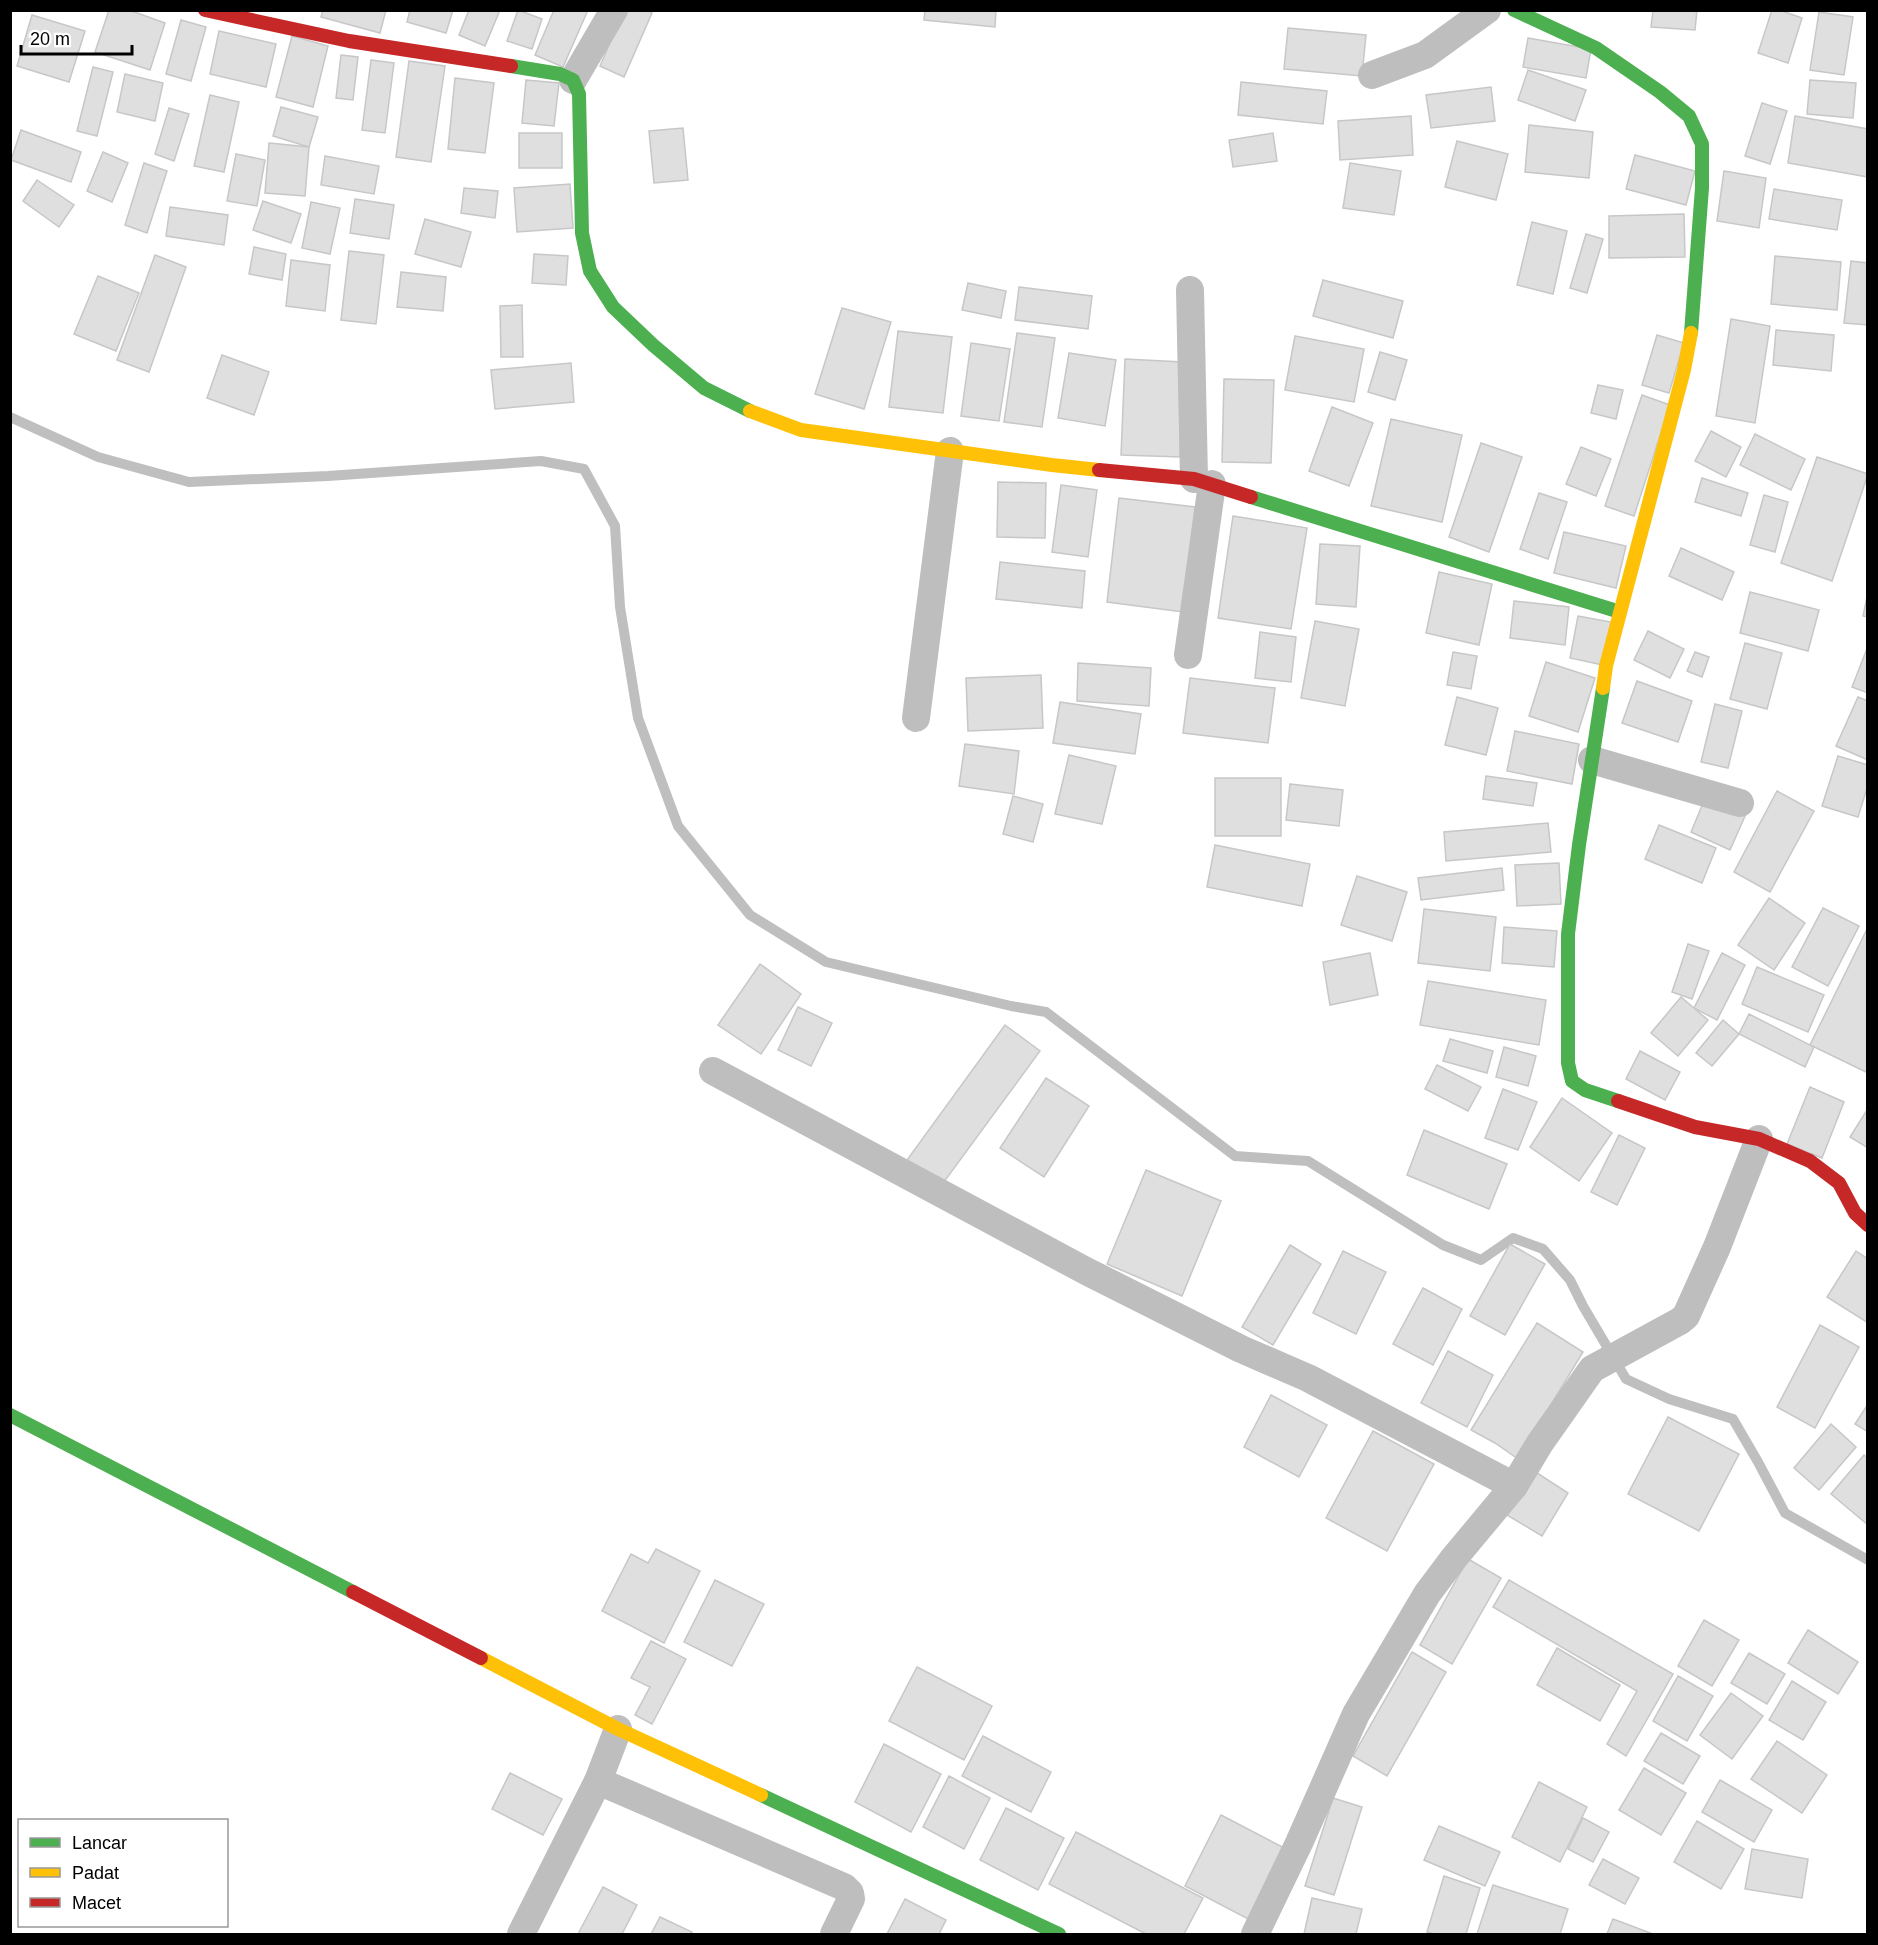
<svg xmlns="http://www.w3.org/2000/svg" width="1878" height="1945" font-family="Helvetica,sans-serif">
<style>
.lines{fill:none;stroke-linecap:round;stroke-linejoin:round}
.stream{stroke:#bfbfbf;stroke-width:10}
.building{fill:#dfdfdf;stroke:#c7c7c7;stroke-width:1.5}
.street{stroke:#bebebe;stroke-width:28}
.fast{stroke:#4caf50;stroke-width:14}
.slow{stroke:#ffc107;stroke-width:14}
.jam{stroke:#c62828;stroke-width:14}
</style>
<rect width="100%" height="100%" fill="#fff"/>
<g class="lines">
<path class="stream" d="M10 417 98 457 189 482 328 476 541 461 584 469 615 526 620 607 638 718 678 826 750 915 826 962 1011 1006 1046 1012 1235 1156 1308 1161 1443 1245 1481 1260 1513 1238 1543 1249 1570 1280 1583 1306 1626 1379 1669 1399 1733 1419 1758 1462 1785 1513 1868 1560"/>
</g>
<g class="building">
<path d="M109 10H129L165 23 150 70 95 52Z"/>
<path d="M323 10H386L380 33 321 17Z"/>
<path d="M410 10H453L446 33 407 22Z"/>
<path d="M469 10H500L485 46 459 35Z"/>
<path d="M518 10 542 19 532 49 507 41Z"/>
<path d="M554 10H588L563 67 535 55Z"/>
<path d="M624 10H647L652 13 624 77 600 66Z"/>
<path d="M925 10H996L995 27 924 20Z"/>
<path d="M1653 10H1697L1695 30 1651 27Z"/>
<path d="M1772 10H1779L1802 18 1788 63 1758 53Z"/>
<path d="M1819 12 1853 17 1844 75 1810 70Z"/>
<path d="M32 15 85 31 69 82 17 66Z"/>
<path d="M181 20 206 27 191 81 166 74Z"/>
<path d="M1288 28 1366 35 1362 76 1284 69Z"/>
<path d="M219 31 276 44 266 87 210 74Z"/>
<path d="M292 36 328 46 313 107 276 97Z"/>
<path d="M1528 38 1591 49 1586 78 1523 67Z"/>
<path d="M341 55 358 57 353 100 336 98Z"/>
<path d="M371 60 394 63 385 133 362 130Z"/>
<path d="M409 61 445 66 431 162 396 157Z"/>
<path d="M93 67 113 72 97 136 77 131Z"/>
<path d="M1528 70 1586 90 1575 121 1518 100Z"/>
<path d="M125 74 163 83 155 121 117 112Z"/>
<path d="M455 78 494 83 485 153 448 149Z"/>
<path d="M526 80 559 83 554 126 522 123Z"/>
<path d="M1810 80 1856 83 1853 118 1807 114Z"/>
<path d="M1241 82 1327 91 1323 124 1238 115Z"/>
<path d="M1491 87 1495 121 1431 128 1426 95Z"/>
<path d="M210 95 239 102 224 172 194 166Z"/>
<path d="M1762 103 1787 111 1770 164 1745 156Z"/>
<path d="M281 107 318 117 309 147 273 136Z"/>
<path d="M169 108 189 114 174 161 155 154Z"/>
<path d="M1411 116 1413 155 1340 160 1338 121Z"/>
<path d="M1795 116 1868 129V177L1788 163Z"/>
<path d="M1529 125 1593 132 1589 178 1525 172Z"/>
<path d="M683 128 688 180 654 183 649 131Z"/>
<path d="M21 130 81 152 71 182 11 160Z"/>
<rect x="519" y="133" width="43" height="35"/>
<path d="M1273 133 1277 161 1233 167 1229 140Z"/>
<path d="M1457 141 1508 154 1496 200 1445 187Z"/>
<path d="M269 143 309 147 305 196 265 193Z"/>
<path d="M103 152 128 163 112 202 87 191Z"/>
<path d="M236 154 265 160 257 206 227 201Z"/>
<path d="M1635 155 1695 171 1686 205 1626 189Z"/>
<path d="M325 156 379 166 374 194 321 185Z"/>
<path d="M144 163 167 171 147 233 125 225Z"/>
<path d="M1350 163 1401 171 1394 215 1343 208Z"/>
<path d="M1724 171 1766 178 1759 228 1717 221Z"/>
<path d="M37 180 74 205 59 227 23 201Z"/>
<path d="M570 184 573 228 517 232 514 188Z"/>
<path d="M464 188 498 191 495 218 461 213Z"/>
<path d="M1774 189 1842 200 1837 230 1769 219Z"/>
<path d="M355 199 394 205 389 239 350 233Z"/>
<path d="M263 201 301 214 291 243 253 230Z"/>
<path d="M311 202 340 208 330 254 302 248Z"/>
<path d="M170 207 228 215 224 245 166 236Z"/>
<path d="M1684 214 1685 257 1609 258V216Z"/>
<path d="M425 219 471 232 461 267 415 254Z"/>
<path d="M1532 222 1567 231 1553 294 1517 285Z"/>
<path d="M1586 234 1603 239 1587 293 1570 288Z"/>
<path d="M254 247 286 254 282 280 249 274Z"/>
<path d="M349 251 384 255 376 324 341 320Z"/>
<path d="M534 254 568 256 566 285 532 283Z"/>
<path d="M155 255 186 267 149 372 117 360Z"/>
<path d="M1775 256 1841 262 1837 310 1771 304Z"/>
<path d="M291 260 330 265 325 311 286 306Z"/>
<path d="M1851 261 1868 263V325L1844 323Z"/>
<path d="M401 272 446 277 443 311 397 307Z"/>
<path d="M98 276 139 293 116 351 74 334Z"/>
<path d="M1323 280 1403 301 1393 338 1313 316Z"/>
<path d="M968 283 1006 291 1001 318 962 310Z"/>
<path d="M1019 287 1092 296 1088 329 1015 320Z"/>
<path d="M522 305 523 357H501L500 306Z"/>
<path d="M842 308 891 322 864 409 815 394Z"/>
<path d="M1731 319 1770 326 1755 423 1716 416Z"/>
<path d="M1776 330 1834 335 1831 371 1773 365Z"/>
<path d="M898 331 952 337 943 413 889 407Z"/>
<path d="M1017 333 1055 338 1042 427 1004 422Z"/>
<path d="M1657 335 1684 343 1669 393 1642 385Z"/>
<path d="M1295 336 1364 349 1354 402 1285 390Z"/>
<path d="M971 343 1010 349 999 421 961 416Z"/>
<path d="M1380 352 1407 360 1395 400 1368 392Z"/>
<path d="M1069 353 1116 360 1105 426 1058 418Z"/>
<path d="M222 355 269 372 254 415 207 398Z"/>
<path d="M1125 359 1183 362 1180 457 1121 455Z"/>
<path d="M571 363 574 402 495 409 491 370Z"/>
<path d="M1224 379 1274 380 1271 463 1222 462Z"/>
<path d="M1598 385 1623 390 1616 419 1591 413Z"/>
<path d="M1642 395 1670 405 1634 516 1605 506Z"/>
<path d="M1332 407 1373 423 1349 486 1309 471Z"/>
<path d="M1391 419 1462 435 1442 522 1371 506Z"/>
<path d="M1711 431 1741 447 1726 477 1695 461Z"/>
<path d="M1755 434 1805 459 1791 490 1740 465Z"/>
<path d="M1481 443 1522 457 1489 552 1449 537Z"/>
<path d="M1581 447 1611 459 1596 496 1566 484Z"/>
<path d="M1817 457 1868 474 1832 581 1781 563Z"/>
<path d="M1702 478 1748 493 1741 516 1695 502Z"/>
<path d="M998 482 1046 483 1045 538 997 537Z"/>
<path d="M1061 485 1097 490 1088 557 1052 552Z"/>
<path d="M1539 493 1567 502 1548 559 1520 549Z"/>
<path d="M1764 495 1788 502 1775 552 1750 545Z"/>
<path d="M1119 498 1195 507 1183 612 1107 602Z"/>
<path d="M1233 516 1307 528 1291 629 1218 618Z"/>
<path d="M1564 532 1626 546 1616 588 1554 573Z"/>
<path d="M1320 544 1360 546 1356 607 1316 604Z"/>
<path d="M1681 548 1734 572 1722 600 1669 576Z"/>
<path d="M1000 562 1085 571 1082 608 996 599Z"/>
<path d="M1439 572 1492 584 1479 645 1426 633Z"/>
<path d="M1750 592 1819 610 1808 651 1740 633Z"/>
<path d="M1868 592V617L1863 616Z"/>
<path d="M1514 601 1569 607 1565 645 1510 638Z"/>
<path d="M1578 616 1611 622 1603 665 1570 658Z"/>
<path d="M1315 621 1359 629 1345 706 1301 698Z"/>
<path d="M1648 631 1684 649 1670 678 1634 660Z"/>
<path d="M1260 632 1296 637 1291 682 1255 678Z"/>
<path d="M1745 643 1782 653 1767 709 1730 699Z"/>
<path d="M1868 646V693L1852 687Z"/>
<path d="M1453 652 1477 656 1471 689 1447 685Z"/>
<path d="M1695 652 1709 657 1702 677 1687 671Z"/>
<path d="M1546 662 1595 678 1578 732 1529 716Z"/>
<path d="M1078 663 1151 668 1149 706 1077 701Z"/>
<path d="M1041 675 1043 728 968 731 966 678Z"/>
<path d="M1190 678 1275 688 1268 743 1183 733Z"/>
<path d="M1637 681 1692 701 1678 742 1622 723Z"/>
<path d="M1457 697 1498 708 1486 755 1445 745Z"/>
<path d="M1858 697 1868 701V760L1836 746Z"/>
<path d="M1060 702 1141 714 1135 754 1053 743Z"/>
<path d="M1715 704 1742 711 1728 768 1701 762Z"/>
<path d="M1515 731 1579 744 1572 784 1507 771Z"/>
<path d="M965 744 1019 751 1014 794 959 786Z"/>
<path d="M1069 755 1116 766 1102 824 1055 814Z"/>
<path d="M1838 756 1868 765V785L1858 817 1822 806Z"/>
<path d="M1486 776 1537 783 1533 806 1483 799Z"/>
<rect x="1215" y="778" width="66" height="58"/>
<path d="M1290 784 1343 790 1339 826 1286 820Z"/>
<path d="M1777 791 1814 811 1770 892 1734 872Z"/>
<path d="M1013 796 1043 804 1033 842 1003 834Z"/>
<path d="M1706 796 1746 814 1730 850 1691 832Z"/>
<path d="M1548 823 1551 852 1446 861 1444 832Z"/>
<path d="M1659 825 1716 848 1702 883 1645 859Z"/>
<path d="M1215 845 1310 864 1302 906 1207 887Z"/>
<path d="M1559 863 1561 904 1517 906 1515 865Z"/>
<path d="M1502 868 1504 890 1421 900 1418 878Z"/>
<path d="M1357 876 1407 892 1392 941 1341 925Z"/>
<path d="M1769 898 1805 923 1774 970 1738 945Z"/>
<path d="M1823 908 1859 926 1828 986 1792 967Z"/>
<path d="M1424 909 1496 917 1490 971 1418 963Z"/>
<path d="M1504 927 1557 931 1554 967 1502 963Z"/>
<path d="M1868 927V1073L1810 1045Z"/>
<path d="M1688 944 1709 951 1692 999 1672 992Z"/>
<path d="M1370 953 1378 995 1330 1005 1323 962Z"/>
<path d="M1722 953 1745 965 1717 1020 1694 1008Z"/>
<path d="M760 964 801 994 761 1054 718 1025Z"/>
<path d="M1757 967 1824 995 1808 1032 1742 1004Z"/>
<path d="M1428 981 1546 1000 1539 1045 1420 1025Z"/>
<path d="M1681 997 1708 1020 1678 1056 1651 1033Z"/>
<path d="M798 1007 832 1023 811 1066 778 1050Z"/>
<path d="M1749 1014 1814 1047 1805 1067 1739 1034Z"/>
<path d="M1723 1020 1739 1034 1712 1066 1696 1053Z"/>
<path d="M1005 1025 1040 1051 941 1186 907 1160Z"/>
<path d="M1450 1039 1493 1051 1487 1073 1443 1061Z"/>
<path d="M1504 1047 1536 1056 1528 1086 1496 1077Z"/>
<path d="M1640 1051 1680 1072 1665 1100 1626 1079Z"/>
<path d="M1437 1065 1481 1087 1468 1111 1425 1089Z"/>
<path d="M1046 1078 1089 1106 1044 1177 1000 1148Z"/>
<path d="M1810 1087 1844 1102 1822 1158 1787 1144Z"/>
<path d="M1503 1089 1537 1102 1518 1150 1485 1138Z"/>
<path d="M1562 1098 1612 1133 1579 1181 1530 1147Z"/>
<path d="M1867 1110H1868V1148L1850 1137Z"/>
<path d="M1424 1130 1507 1164 1489 1209 1407 1175Z"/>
<path d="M1619 1135 1645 1148 1617 1205 1591 1192Z"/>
<path d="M1146 1170 1221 1201 1182 1296 1107 1264Z"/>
<path d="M1510 1244 1545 1264 1505 1335 1470 1316Z"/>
<path d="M1290 1245 1321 1264 1273 1345 1242 1327Z"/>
<path d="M1343 1251 1386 1272 1356 1334 1313 1313Z"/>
<path d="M1856 1251 1868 1259V1323L1827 1297Z"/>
<path d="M1423 1288 1462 1309 1433 1365 1393 1344Z"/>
<path d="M1537 1323 1583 1352 1518 1459 1495 1443 1471 1430Z"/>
<path d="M1820 1325 1859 1347 1815 1428 1777 1407Z"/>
<path d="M1448 1351 1493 1375 1467 1427 1421 1403Z"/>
<path d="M1271 1395 1327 1425 1299 1477 1244 1447Z"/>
<path d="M1868 1404V1432L1855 1424Z"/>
<path d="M1668 1417 1739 1454 1699 1531 1628 1494Z"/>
<path d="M1831 1424 1856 1447 1819 1490 1794 1468Z"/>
<path d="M1373 1431 1434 1464 1387 1551 1326 1518Z"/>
<path d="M1864 1455 1868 1458V1525L1831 1494Z"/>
<path d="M1534 1471 1568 1493 1542 1536 1507 1515Z"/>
<path d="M656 1549 700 1571 664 1643 602 1611 631 1554 648 1563Z"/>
<path d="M1468 1559 1501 1578 1452 1664 1420 1645Z"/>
<path d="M715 1580 764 1604 732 1666 684 1642Z"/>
<path d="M1509 1580 1673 1674 1626 1756 1607 1744 1637 1691 1493 1607Z"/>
<path d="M1704 1620 1739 1640 1712 1686 1678 1666Z"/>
<path d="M1808 1630 1858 1662 1838 1694 1788 1663Z"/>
<path d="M651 1641 686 1659 652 1724 635 1715 650 1687 631 1678Z"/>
<path d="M1557 1648 1620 1685 1600 1721 1537 1685Z"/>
<path d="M1412 1652 1446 1672 1387 1776 1353 1756Z"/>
<path d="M1749 1653 1785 1674 1767 1704 1731 1683Z"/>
<path d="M917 1667 992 1706 964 1760 889 1721Z"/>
<path d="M1678 1676 1713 1696 1687 1741 1653 1721Z"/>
<path d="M1792 1681 1826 1702 1803 1740 1769 1720Z"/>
<path d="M1731 1693 1763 1716 1732 1759 1700 1735Z"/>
<path d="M1661 1733 1700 1756 1683 1784 1644 1761Z"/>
<path d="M983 1736 1051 1772 1031 1812 962 1776Z"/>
<path d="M1777 1741 1827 1775 1802 1813 1751 1779Z"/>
<path d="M884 1744 941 1774 911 1832 855 1802Z"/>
<path d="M1644 1768 1686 1793 1661 1835 1619 1810Z"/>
<path d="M510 1773 562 1799 543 1835 492 1809Z"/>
<path d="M949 1776 990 1798 964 1849 923 1827Z"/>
<path d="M1720 1780 1772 1810 1754 1842 1702 1812Z"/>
<path d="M1539 1782 1587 1807 1560 1862 1512 1837Z"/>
<path d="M1333 1798 1362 1807 1334 1895 1305 1886Z"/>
<path d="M1006 1808 1064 1838 1038 1890 980 1860Z"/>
<path d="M1221 1815 1288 1850 1252 1921 1185 1886Z"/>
<path d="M1583 1818 1609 1832 1593 1862 1568 1849Z"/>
<path d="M1697 1821 1744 1849 1721 1889 1674 1862Z"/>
<path d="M1439 1826 1500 1852 1485 1886 1424 1860Z"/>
<path d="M1076 1832 1203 1898 1184 1934H1146L1049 1884Z"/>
<path d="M1752 1849 1808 1859 1802 1898 1745 1889Z"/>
<path d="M1603 1859 1639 1878 1625 1904 1589 1885Z"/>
<path d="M1444 1876 1480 1888 1466 1934H1434L1427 1932Z"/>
<path d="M1493 1885 1568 1909 1560 1934H1477Z"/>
<path d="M603 1887 637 1905 622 1934H578Z"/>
<path d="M1312 1898 1362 1909 1356 1934H1304Z"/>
<path d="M905 1899 946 1920 939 1934H887Z"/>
<path d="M660 1917 692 1932 691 1934H651Z"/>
<path d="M1613 1919 1653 1934H1607Z"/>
</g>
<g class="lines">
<g class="street">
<path d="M1372 75 1425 55 1487 10"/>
<path d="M573 80 614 10"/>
<path d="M1190 290 1194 479"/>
<path d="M1188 655 1212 484"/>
<path d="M916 718 950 451"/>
<path d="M1592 760 1740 803"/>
<path d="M713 1071 1086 1271 1241 1349 1308 1378 1514 1486"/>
<path d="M598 1781 844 1887 850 1893 851 1899 834 1934"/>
<path d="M521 1934 598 1781 618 1729"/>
<path d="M1255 1934 1299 1843 1356 1714 1427 1594 1454 1558 1514 1486 1540 1443 1592 1369 1680 1321 1686 1316 1717 1247 1759 1139"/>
</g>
<g class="fast">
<path d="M1514 10 1596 48 1660 92 1689 116 1702 144V188L1691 333"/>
<path d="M511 66 560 74 573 80 579 94 582 233 590 271 613 307 653 345 704 388 750 411"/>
<path d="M1251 497 1620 612"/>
<path d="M1603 688 1579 845 1568 934V1063L1572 1081 1585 1090 1618 1101"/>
<path d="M10 1415 353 1592"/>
<path d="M761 1795 1059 1934"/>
</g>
<g class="slow">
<path d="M750 411 801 430 1052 465 1099 470"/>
<path d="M1603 688 1606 666 1684 370 1691 333"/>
<path d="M481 1658 618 1729 761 1795"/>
</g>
<g class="jam">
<path d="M205 10 349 41 511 66"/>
<path d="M1099 470 1194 479 1251 497"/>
<path d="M1618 1101 1695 1127 1759 1139 1810 1161 1839 1183 1855 1213 1868 1225"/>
<path d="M353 1592 481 1658"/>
</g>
</g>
<rect width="1878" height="1945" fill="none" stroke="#000000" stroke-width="24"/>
<rect x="18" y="1819" width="210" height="108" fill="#ffffff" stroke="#999999" stroke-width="1.5"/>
<rect x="30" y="1838" width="30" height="9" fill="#4caf50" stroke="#999999" stroke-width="1.5"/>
<text x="72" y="1849" font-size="18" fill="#000000">Lancar</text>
<rect x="30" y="1868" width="30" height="9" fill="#ffc107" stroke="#999999" stroke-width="1.5"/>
<text x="72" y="1879" font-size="18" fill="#000000">Padat</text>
<rect x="30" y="1898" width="30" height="9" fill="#c62828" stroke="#999999" stroke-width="1.5"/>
<text x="72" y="1909" font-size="18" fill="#000000">Macet</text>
<path d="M21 45v9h111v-9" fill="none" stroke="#000000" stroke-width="3"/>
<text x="30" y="45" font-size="18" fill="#000000" stroke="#ffffff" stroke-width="4.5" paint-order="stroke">20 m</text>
</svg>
